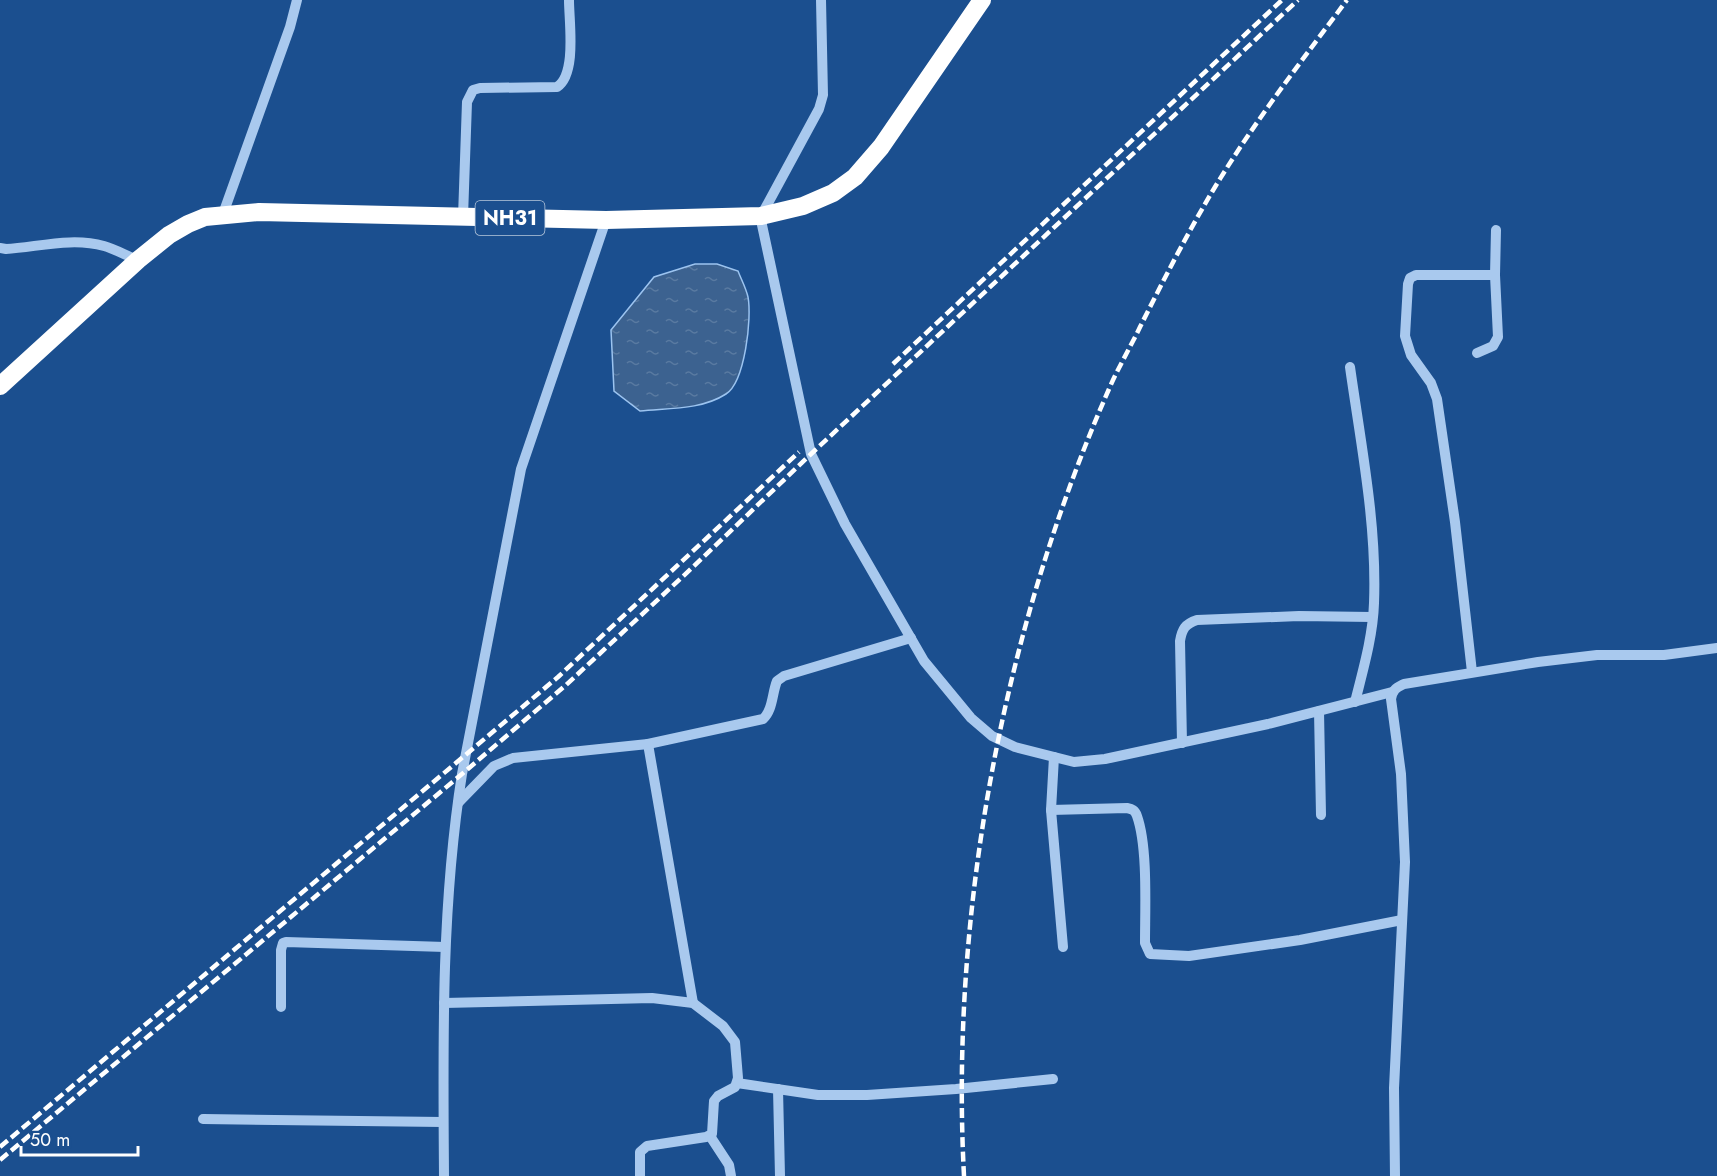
<svg xmlns="http://www.w3.org/2000/svg" width="1717" height="1176" font-family="Jost,sans-serif">
<style>
.water{fill:url(#water-ripples);stroke:#9cc4f0;stroke-width:1.5}
.lines{fill:none;stroke-linecap:round;stroke-linejoin:round}
.minor{stroke:#a9c9ee;stroke-width:10}
.highway{stroke:#fff;stroke-width:18}
.rail{stroke:#fff;stroke-width:4.5;stroke-dasharray:10 4.5;stroke-linecap:butt}
.labels{text-anchor:middle;dominant-baseline:central;stroke-width:4.5;stroke-linejoin:round;paint-order:stroke}
.shield{fill:#1b4f8f;stroke:#bbcadd;stroke-width:1.5}
.shield-label{font-size:20px;font-weight:bold;fill:#fff}
</style>
<defs>
<pattern id="water-ripples" width="26" height="14" patternUnits="userSpaceOnUse" patternTransform="scale(1.5)"><rect width="26" height="14" fill="#3c6290"/><path d="M2 4q2-2 4 0t4 0M15 11q2-2 4 0t4 0" fill="none" stroke="#597aa1"/></pattern>
</defs>
<rect width="100%" height="100%" fill="#1b4f8f"/>
<path class="water" d="M695 264H717L738 271C741 279 746 288 748 297 752 318 745 382 726 394 701 410 669 408 640 411L614 391 611 330 654 277Z"/>
<g class="lines">
<g class="minor">
<path d="M821 0 823 95 819 109 761 216 762 225 811 454 845 524 924 661 971 718 992 736 1015 747 1074 762 1105 759 1268 724 1392 692"/>
<path d="M223 214 290 27 297 0"/>
<path d="M463 217 467 102 473 90 480 88 557 87C577 74 569 22 569 0"/>
<path d="M0 248 6 249C38 247 72 237 104 246 115 249 127 256 138 260"/>
<path d="M1477 353 1493 346 1498 337 1495 275"/>
<path d="M1350 367C1361 445 1377 524 1374 603 1373 636 1363 670 1355 702"/>
<path d="M1472 672 1455 522 1437 399 1431 383 1411 355 1405 336 1408 284 1410 278 1416 275H1495L1496 230"/>
<path d="M1319 711 1321 815"/>
<path d="M1182 743 1180 641C1182 629 1185 624 1197 620L1299 616 1372 617"/>
<path d="M648 744 763 719C773 710 772 693 777 681L784 676 911 638"/>
<path d="M1054 757 1051 810 1063 947"/>
<path d="M458 803 494 766 513 758 648 744 693 1003"/>
<path d="M1051 810 1127 808C1132 809 1135 810 1137 816 1148 847 1145 908 1145 943L1150 954 1189 956 1300 940 1402 920"/>
<path d="M444 1003 652 998 693 1003 723 1026 735 1042 738 1078 735 1087 718 1096 714 1101 712 1134 706 1137 647 1146 640 1152V1176"/>
<path d="M281 1007V950L283 943 286 942 445 947"/>
<path d="M737 1083 818 1095H867L956 1089 1053 1079"/>
<path d="M778 1089 780 1176"/>
<path d="M203 1119 443 1122"/>
<path d="M710 1136 729 1165 731 1176"/>
<path d="M444 1176C443 1042 441 907 462 774L521 469 606 220"/>
<path d="M1395 1176 1394 1088 1405 862 1401 774 1391 699C1393 689 1396 688 1404 684L1538 662 1597 655H1664L1717 648"/>
</g>
<path class="highway" d="M0 386 138 260 169 235 188 224 205 217 259 212 606 220 761 216 803 206 833 193 855 177 881 147 982 0"/>
<g class="rail">
<path d="M893 364 1282 0"/>
<path d="M0 1147 558 677 799 452"/>
<path d="M0 1160 462 774 566 685 693 567 811 454 1298 0"/>
<path d="M964 1176C950 913 1003 630 1109 389 1118 368 1130 348 1140 327 1163 281 1186 236 1212 192 1252 125 1300 63 1347 0"/>
</g>
</g>
<g class="labels">
<rect class="shield" x="475.5" y="201" width="69" height="34" rx="4.5"/>
<g class="shield-label">
<text x="510" y="218">NH31</text>
</g>
</g>
<path d="M21 1146v9h117v-9" fill="none" stroke="#ffffff" stroke-width="3"/>
<text x="30" y="1146" font-size="18" fill="#ffffff" stroke="#1b4f8f" stroke-width="4.5" paint-order="stroke">50 m</text>
</svg>
